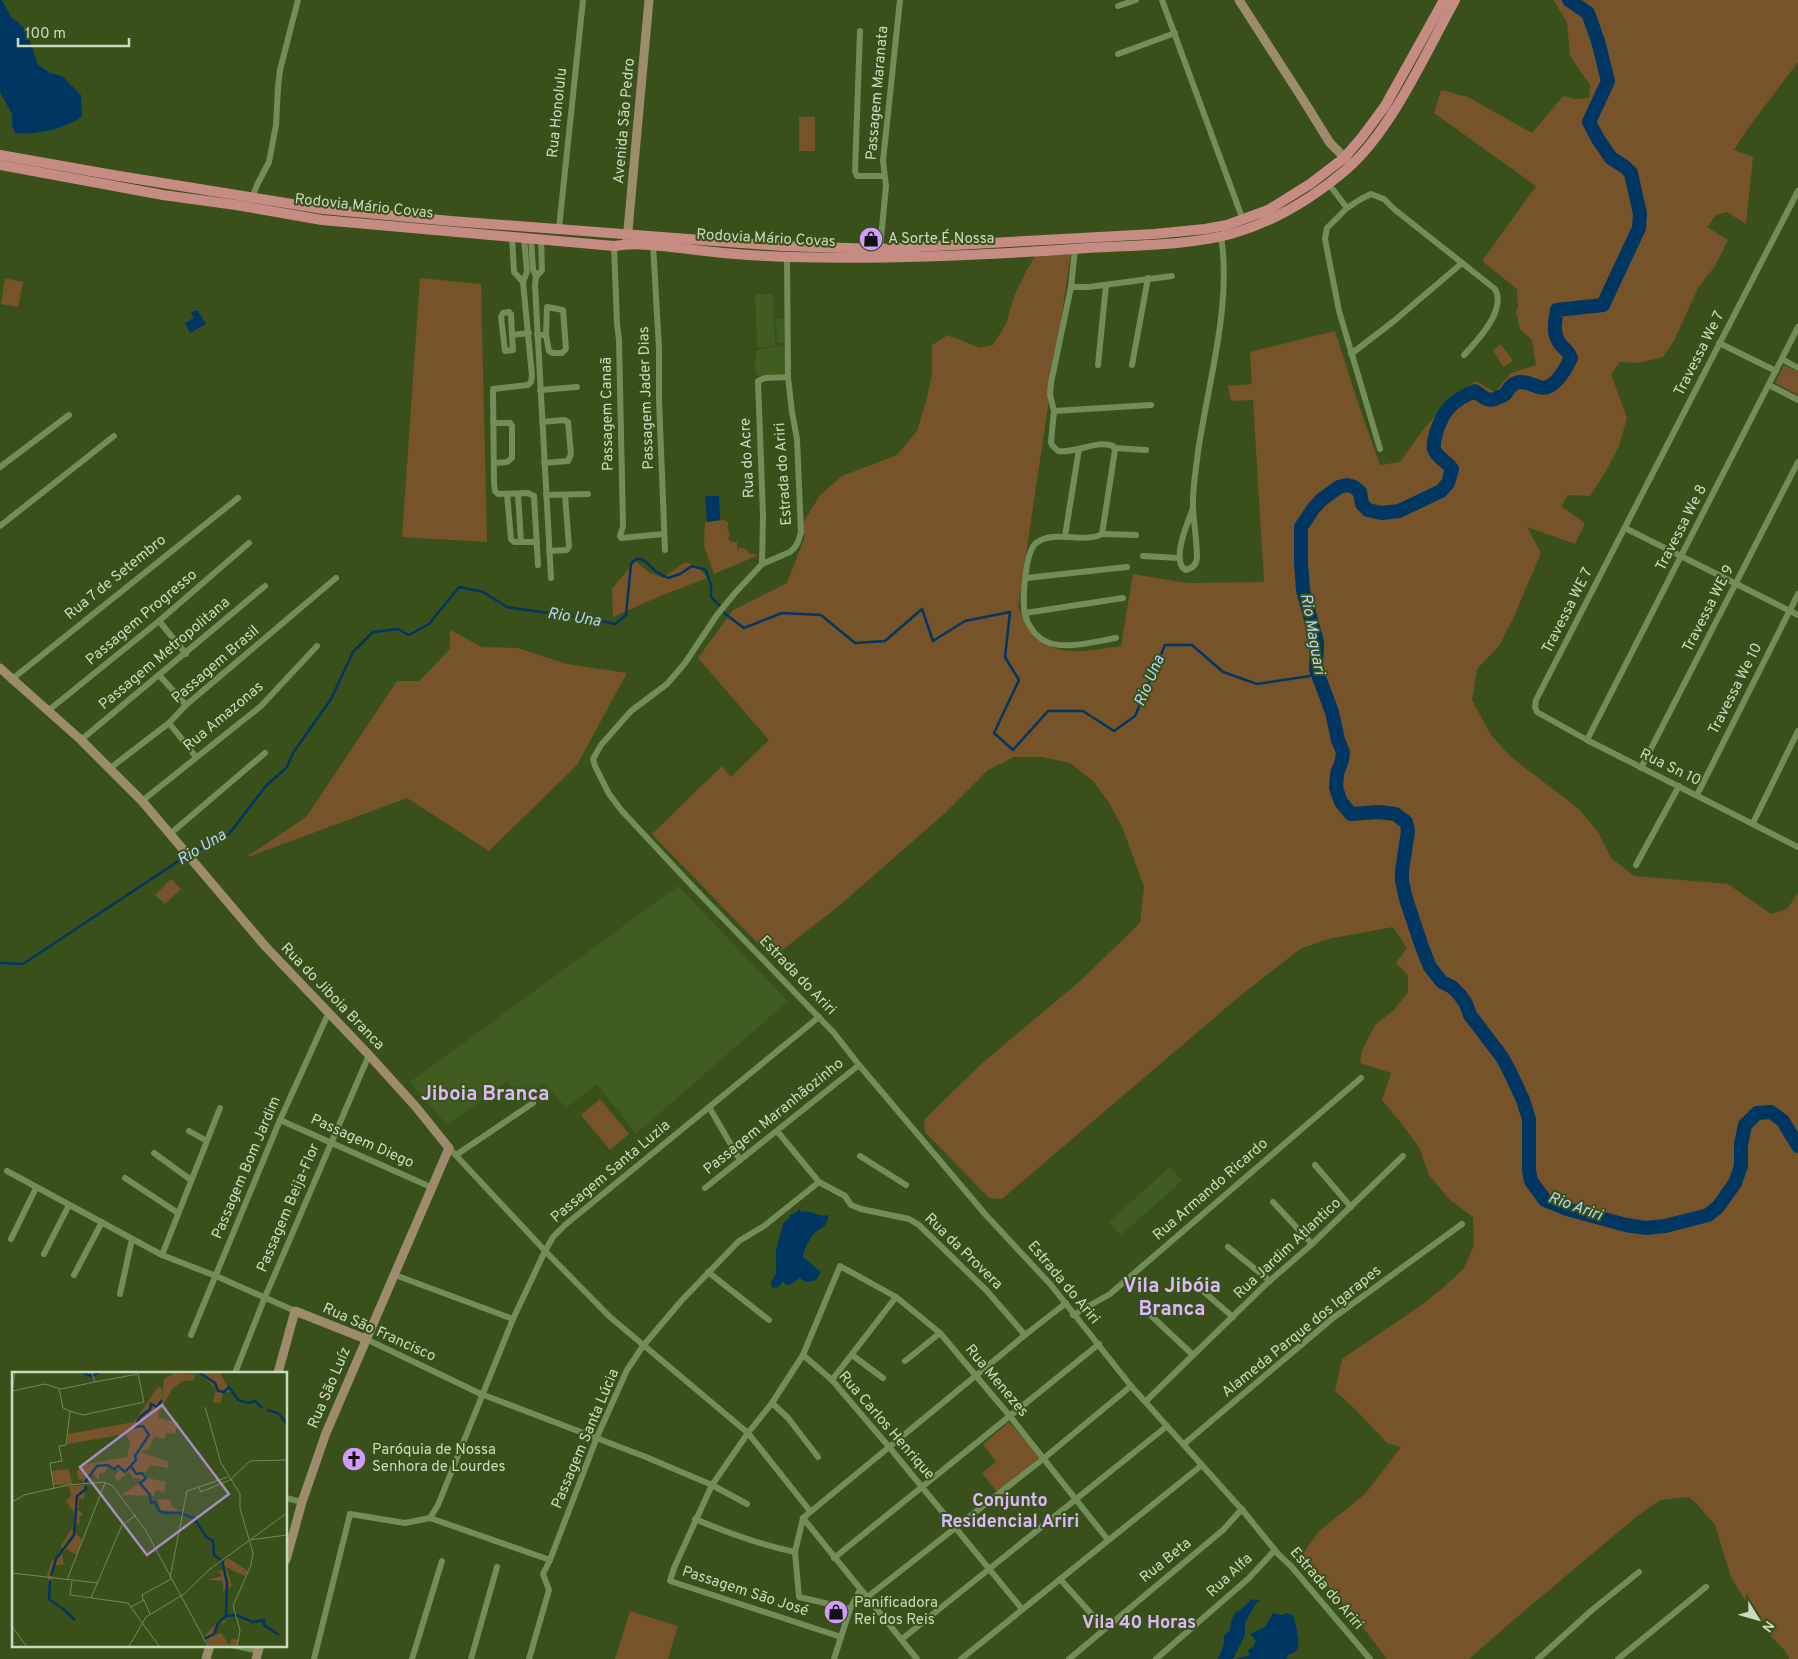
<svg xmlns="http://www.w3.org/2000/svg" width="1798" height="1659" font-family="Overpass,sans-serif">
<style>
.built{fill:#415c1f}
.green{fill:#765328}
.water{fill:#003662}
.lines{fill:none;stroke-linecap:round;stroke-linejoin:round}
.stream{stroke:#003662;stroke-width:2.5}
.river{stroke:#003662;stroke-width:14}
.street{stroke:#728d57;stroke-width:6}
.secondary{stroke:#9c8c6c;stroke-width:9}
.primary{stroke:#c68b82;stroke-width:10}
.labels{text-anchor:middle;dominant-baseline:central;stroke-width:4;stroke-linejoin:round;paint-order:stroke}
.street-label{font-size:15px;fill:#cbdabd;stroke:#39501b}
.poi-label{font-size:15px;fill:#cbdabd;stroke:#39501b;text-anchor:start}
.water-label{font-size:16px;font-style:italic;fill:#b5d5f7;stroke:#39501b}
.quarter-label{font-size:18px;font-weight:bold;fill:#dcb7fa;stroke:#39501b}
.district-label{font-size:20px;font-weight:bold;fill:#dcb7fa;stroke:#39501b}
.inset-river{fill:none;stroke:#003662;stroke-width:2.5}
.inset-road{fill:none;stroke:#73875c;stroke-width:1}
.view{fill:#a78cbe;fill-opacity:0.15;stroke:#a78cbe;stroke-width:2.5}
.inset-edge{fill:none;stroke:#cbdabd;stroke-width:2.5}
</style>
<rect width="100%" height="100%" fill="#39501b"/>
<g class="built">
<path d="M755 294H773L775 346 757 348Z"/>
<path d="M785 318 784 343H778L775 319Z"/>
<path d="M773 347H785L786 373 757 376 754 365H756V351Z"/>
<path d="M678 886 788 1001 636 1134 597 1084 566 1108 544 1083 520 1099 508 1081 447 1125 410 1082Z"/>
<path d="M1170 1167 1182 1181 1121 1235 1109 1222Z"/>
</g>
<g class="green">
<path d="M1553 0H1798V62L1749 127 1734 150 1753 157 1746 224 1727 212 1716 215 1707 227 1728 240 1715 266 1698 288 1674 341 1663 357 1639 363 1620 362 1611 374 1627 418 1619 446 1606 471 1590 496 1568 495 1561 506 1585 523 1575 544 1527 527 1541 553 1513 619 1499 646 1477 669 1472 700 1491 735 1511 757 1579 809 1598 832 1611 858 1634 876 1728 884 1771 914 1787 909 1798 893V1659H1789L1786 1652 1766 1631 1732 1580 1715 1525 1696 1503 1689 1497 1660 1500 1636 1517 1523 1612 1469 1659H1387L1358 1621 1302 1555 1319 1531 1365 1494 1401 1447 1387 1443 1356 1410 1335 1391 1342 1359 1420 1306 1443 1288 1464 1268 1474 1245 1473 1217 1449 1199 1429 1175 1419 1147 1401 1123 1382 1100 1391 1073 1360 1063 1362 1051 1375 1025 1394 1010 1408 992V975L1396 963 1407 948 1393 927 1328 939 1300 949 1234 1001 1002 1199 989 1198 925 1132 924 1120 980 1065 1080 981 1140 923 1144 887 1123 829 1110 804 1093 781 1070 763 1042 757H1014L988 770 944 814 840 905 772 958 652 834 722 766 731 777 769 740 698 658 733 610 787 583 804 539 803 523 820 495 842 476 897 455 917 431 926 402 932 374V345L948 335 980 348 993 345 1006 324 1014 296 1027 270 1036 255 1071 254 1018 607C1022 615 1026 625 1031 631 1055 661 1088 650 1121 646L1133 574 1188 583 1264 582 1253 400 1231 401 1228 386 1252 384 1250 352 1335 331 1357 400 1380 465 1400 462 1425 427 1458 392 1476 381 1495 392 1511 373 1536 365 1532 340 1520 329 1516 312 1518 308 1517 289 1482 261 1536 186 1434 113 1441 90 1468 97 1532 133 1563 96 1574 99 1589 98 1590 85 1570 56 1567 22Z"/>
<rect x="799" y="117" width="16" height="34"/>
<path d="M5 278 23 282 18 307 1 304Z"/>
<path d="M420 278 481 284 487 542 402 537Z"/>
<path d="M1501 344 1513 361 1503 367 1493 350Z"/>
<path d="M1784 365 1798 372V395L1775 383Z"/>
<path d="M724 520 729 523 727 528 730 534 728 539 731 542H737L738 551 740 546 741 548 747 549 749 554H757L754 557 714 574 704 546 705 522Z"/>
<path d="M635 561 649 572 663 578 685 562 698 567 707 578 658 597 613 617 612 589Z"/>
<path d="M450 630 482 647 518 648 567 664 627 673 577 765 489 851 407 798 245 858 306 817 397 681H419L450 649Z"/>
<path d="M171 879 181 889 165 904 155 895Z"/>
<path d="M600 1099 629 1134 610 1150 581 1115Z"/>
<path d="M1009 1422 1040 1457 998 1493 982 1473 996 1462 983 1444Z"/>
<path d="M630 1611 678 1626 668 1659H615Z"/>
</g>
<g class="water">
<path d="M0 0H2L11 17 26 29 38 65 50 73 62 76 81 95 82 116C68 128 34 136 15 133L12 125V114L0 92Z"/>
<path d="M197 310 206 324 190 333 185 323 194 318 191 312Z"/>
<path d="M705 496H719L720 520 707 522Z"/>
<path d="M799 1209 802 1212C811 1209 818 1218 829 1215 826 1226 825 1226 817 1231 811 1235 803 1251 803 1257L821 1272 816 1280C809 1282 805 1283 800 1278L789 1285 784 1284V1281L778 1287 772 1288 771 1282 776 1274V1250L783 1224 790 1217 789 1215 797 1212Z"/>
<path d="M1252 1599 1261 1601 1256 1603 1245 1623V1635L1233 1659H1218L1224 1644V1635L1230 1631C1230 1623 1232 1618 1236 1611L1238 1612Z"/>
<path d="M1273 1613 1282 1615 1286 1613 1294 1616C1295 1624 1302 1645 1296 1651 1295 1653 1292 1653 1289 1654L1286 1659H1236L1250 1655 1247 1650 1253 1647 1256 1641 1250 1634 1265 1627Z"/>
</g>
<g class="lines">
<g class="stream">
<path d="M191 854 229 834 266 786 287 767 293 753 331 699 353 652 373 632 398 629 409 635 429 624 459 587 483 592 507 607 597 620 615 624 626 615 631 564C640 551 649 566 657 572 660 574 664 576 668 578L680 574 692 566 706 570 711 585V597L721 607 724 613 744 628 782 613 821 615 855 643 885 641 922 609 933 641 965 621 1010 612 1005 657 1019 680 994 733 1013 750 1048 711H1083L1114 731 1135 716 1165 645H1192L1223 672 1257 684 1310 676 1316 669"/>
<path d="M0 963 23 964 186 856"/>
</g>
<path class="river" d="M1569 0 1588 13 1598 41 1608 81 1589 122 1598 139 1611 158 1625 167 1631 173 1640 214 1639 228 1603 305 1557 310C1555 322 1552 334 1561 345 1566 351 1568 350 1571 358 1566 368 1554 392 1539 387 1532 385 1524 380 1516 383 1510 385 1509 389 1506 393 1504 396 1502 396 1499 397 1489 403 1484 398 1475 391 1453 400 1443 410 1436 433 1435 438 1433 444 1434 449 1436 457 1448 462 1452 469L1448 483 1441 491 1399 511 1382 513 1368 510 1362 504 1360 492 1354 487 1347 485 1339 487 1321 500 1313 509 1301 527V563L1303 590 1317 642 1316 669 1332 712 1338 740 1343 752 1342 760 1337 774 1336 788 1341 802 1351 814 1379 812 1395 814 1406 822 1408 831 1402 871V881L1406 899 1422 947 1430 967 1442 982 1452 987 1460 995 1466 1004 1470 1015 1502 1057 1510 1072 1523 1100 1529 1119V1170L1531 1181 1545 1200 1567 1209 1626 1225 1646 1228 1665 1226 1708 1215 1718 1207 1735 1183 1741 1166V1144L1745 1125 1757 1113 1771 1112 1783 1121 1798 1146"/>
<g class="street">
<path d="M1162 0 1243 220"/>
<path d="M1118 6 1136 0"/>
<path d="M860 31 855 171 857 176H884"/>
<path d="M1118 54 1175 33"/>
<path d="M1328 183 1347 208 1361 199 1371 194 1384 199 1394 209 1495 289C1507 310 1477 341 1464 355"/>
<path d="M1798 191 1536 700 1535 707 1537 712 1587 740 1798 847"/>
<path d="M249 207 257 185 269 162 276 125 278 87 280 70 298 0"/>
<path d="M1347 208 1327 228 1325 239 1339 311 1380 449"/>
<path d="M559 228 583 0"/>
<path d="M512 237 514 272 523 282"/>
<path d="M524 237 527 272 523 282 532 376 531 382 528 385 493 389 494 483 495 491 498 494 528 493 534 496 538 565"/>
<path d="M531 237 533 269 536 277"/>
<path d="M541 239 542 270 536 277 535 285 551 578"/>
<path d="M653 244 659 349V400L665 550"/>
<path d="M614 246 617 323 619 340 623 526 620 536 621 538 664 534"/>
<path d="M880 249 886 186 883 161 900 0"/>
<path d="M787 257 788 377 792 412 797 439 801 532C799 540 797 547 790 552L762 564 735 593 717 615 685 663 667 684 631 711 601 745 593 759 595 766 609 794 622 811 694 888 834 1033 859 1065 985 1214 1051 1285 1131 1386 1244 1512 1278 1554 1291 1566 1370 1659"/>
<path d="M1071 287H1089L1172 276"/>
<path d="M512 335 513 350 505 351 501 317 503 313 509 312 511 314 512 335 529 333"/>
<path d="M537 335H546L549 351 553 353H562L566 349 563 310 547 307 546 335"/>
<path d="M1719 343 1776 371"/>
<path d="M1351 354 1394 321 1462 263"/>
<path d="M1782 359 1798 368"/>
<path d="M1098 365 1106 285"/>
<path d="M1132 365 1148 278"/>
<path d="M1769 385 1798 400"/>
<path d="M540 390 577 387"/>
<path d="M1054 411 1050 395 1051 383 1071 287 1075 249"/>
<path d="M542 422 564 420 568 422 571 454 568 461 544 463"/>
<path d="M493 423H510L512 426V458L507 462 494 463"/>
<path d="M1114 448 1146 450"/>
<path d="M0 467 69 415"/>
<path d="M507 494 511 539 514 542H537"/>
<path d="M518 494 521 542"/>
<path d="M546 495 588 494"/>
<path d="M1193 508C1188 522 1174 553 1182 567L1186 570C1193 568 1196 565 1197 558 1197 541 1194 525 1193 509 1192 490 1196 470 1198 452 1208 383 1232 305 1221 236"/>
<path d="M0 526 114 436"/>
<path d="M1625 528 1798 615"/>
<path d="M1102 534 1136 535"/>
<path d="M1065 536 1079 449"/>
<path d="M549 551 567 550 569 546 565 495"/>
<path d="M1143 556 1179 558"/>
<path d="M762 564 763 515 758 381 765 378 788 377"/>
<path d="M1026 578 1127 567"/>
<path d="M1025 613 1123 598"/>
<path d="M159 621 186 654"/>
<path d="M1116 638C1097 641 1063 651 1045 641 1035 636 1027 624 1025 614 1022 601 1025 552 1036 543 1054 529 1085 544 1102 534L1115 450 1113 446C1098 439 1075 454 1058 451L1052 445 1051 442 1054 411 1151 405"/>
<path d="M159 675 186 705"/>
<path d="M11 680 238 498"/>
<path d="M49 710 159 621 249 543"/>
<path d="M169 723 196 757"/>
<path d="M81 740 265 586"/>
<path d="M1587 740 1798 327"/>
<path d="M1641 768 1798 462"/>
<path d="M109 769 169 723 186 705 336 578"/>
<path d="M1697 795 1798 594"/>
<path d="M142 801 261 706 317 646"/>
<path d="M1753 823 1798 731"/>
<path d="M170 834 265 753"/>
<path d="M1636 865 1679 786"/>
<path d="M709 1107 740 1160"/>
<path d="M280 1120 433 1188"/>
<path d="M189 1131 207 1141"/>
<path d="M777 1131 819 1182 845 1196 851 1205 861 1209 909 1219 919 1225 987 1291 1025 1335"/>
<path d="M449 1148 549 1255 610 1317 748 1433 810 1511"/>
<path d="M154 1153 191 1180"/>
<path d="M456 1155 533 1103"/>
<path d="M860 1156 906 1185"/>
<path d="M1315 1165 1351 1207"/>
<path d="M7 1171 162 1255 216 1276 295 1311"/>
<path d="M125 1178 178 1213"/>
<path d="M705 1188 859 1065"/>
<path d="M1273 1202 1312 1244"/>
<path d="M11 1239 36 1188"/>
<path d="M1228 1247 1270 1281"/>
<path d="M44 1254 69 1205"/>
<path d="M162 1255 220 1108"/>
<path d="M708 1272 769 1320"/>
<path d="M74 1275 102 1222"/>
<path d="M395 1275 513 1319"/>
<path d="M1204 1292 1233 1317"/>
<path d="M120 1294 132 1239"/>
<path d="M1144 1309 1193 1355"/>
<path d="M1073 1315 1110 1294 1361 1078"/>
<path d="M191 1335 280 1120 329 1012"/>
<path d="M366 1339 481 1394 646 1457 712 1485 747 1504"/>
<path d="M803 1355 832 1380 890 1448 1022 1609"/>
<path d="M852 1355 883 1378"/>
<path d="M905 1361 940 1333"/>
<path d="M235 1373 265 1297 369 1055"/>
<path d="M832 1380 896 1297"/>
<path d="M1146 1401 1265 1285 1312 1244 1403 1156"/>
<path d="M772 1403 788 1418 818 1457"/>
<path d="M1184 1444 1333 1318 1462 1224"/>
<path d="M286 1498 302 1502"/>
<path d="M430 1518 438 1505 513 1319 545 1251 553 1237 565 1225 819 1017"/>
<path d="M803 1518 917 1659"/>
<path d="M695 1519C728 1533 760 1545 795 1552"/>
<path d="M834 1558 1099 1344"/>
<path d="M1060 1579 1104 1628"/>
<path d="M866 1598 1043 1459 1131 1386"/>
<path d="M850 1609 799 1597 795 1552 803 1518 1025 1335 1066 1303"/>
<path d="M841 1637 670 1581 674 1568 712 1485 748 1433 772 1403 803 1355 840 1266 896 1297 940 1333 1009 1415 1108 1540"/>
<path d="M902 1639 1167 1426"/>
<path d="M232 1645 258 1651"/>
<path d="M314 1659 350 1514 405 1523 430 1518 550 1560"/>
<path d="M412 1659 442 1561"/>
<path d="M471 1659 497 1567"/>
<path d="M529 1659 549 1590 543 1574 550 1560 597 1437 627 1370 643 1346 682 1300 739 1241 764 1226 819 1182"/>
<path d="M834 1659 850 1609 860 1590"/>
<path d="M961 1659 1202 1465"/>
<path d="M1069 1659 1223 1530 1242 1509"/>
<path d="M1156 1659 1249 1578 1275 1550"/>
<path d="M1538 1659 1592 1610 1639 1572"/>
<path d="M1618 1659 1706 1587"/>
</g>
<g class="secondary">
<path d="M1239 0 1302 98 1330 143 1348 161"/>
<path d="M627 241 649 0"/>
<path d="M0 668 81 740 142 801 265 946 369 1055 416 1107 449 1148 326 1433 302 1502 286 1560"/>
<path d="M278 1373 295 1311 366 1339"/>
<path d="M206 1659 210 1645"/>
<path d="M256 1659 260 1645"/>
</g>
<g class="primary">
<path d="M0 155 113 175 323 209 451 221 782 246 880 249 1154 234 1205 229 1227 225 1268 210 1310 184 1344 158 1362 137 1385 106 1444 0"/>
<path d="M0 165 163 195 236 205 322 220 614 246C637 242 658 246 681 248 716 253 756 256 791 257 890 260 989 255 1088 248 1135 245 1185 246 1231 234 1274 222 1313 198 1347 169 1392 130 1426 52 1455 0"/>
</g>
</g>
<defs>
<g id="shop-disc" transform="scale(1.25)"><circle r="9.5" fill="#d39cfc" stroke="#39501b"/><path d="M-5-2.5h2.3a2.7 3.5 0 0 1 5.4 0H5L5.5 6h-11ZM-1.5-2.5h3a1.5 2.3 0 0 0-3 0Z" fill="#111"/></g>
<g id="church-disc" transform="scale(1.25)"><circle r="9.5" fill="#d39cfc" stroke="#39501b"/><path d="M-1.2-6h2.4v3.5h3.3v2.4h-3.3V6h-2.4V-.1h-3.3v-2.4h3.3Z" fill="#111"/></g>
</defs>
<g fill-rule="evenodd">
<use href="#shop-disc" x="871" y="239"/>
<use href="#church-disc" x="354" y="1459"/>
<use href="#shop-disc" x="836" y="1612"/>
</g>
<g class="labels">
<g class="street-label">
<text transform="translate(878 93) rotate(-85)">Passagem Maranata</text>
<text transform="translate(558 113) rotate(-84)">Rua Honolulu</text>
<text transform="translate(625 121) rotate(-85)">Avenida São Pedro</text>
<text transform="translate(364 207) rotate(6)">Rodovia Mário Covas</text>
<text transform="translate(766 239) rotate(3)">Rodovia Mário Covas</text>
<text transform="translate(1700 354) rotate(-63)">Travessa We 7</text>
<text transform="translate(647 398) rotate(-92)">Passagem Jader Dias</text>
<text transform="translate(608 414) rotate(-91)">Passagem Canaã</text>
<text transform="translate(748 458) rotate(-93)">Rua do Acre</text>
<text transform="translate(784 474) rotate(-94)">Estrada do Ariri</text>
<text transform="translate(1682 528) rotate(-63)">Travessa We 8</text>
<text transform="translate(116 578) rotate(-39)">Rua 7 de Setembro</text>
<text transform="translate(1709 609) rotate(-63)">Travessa WE 9</text>
<text transform="translate(1568 611) rotate(-63)">Travessa WE 7</text>
<text transform="translate(142 618) rotate(-40)">Passagem Progresso</text>
<text transform="translate(165 654) rotate(-40)">Passagem Metropolitana</text>
<text transform="translate(216 665) rotate(-41)">Passagem Brasil</text>
<text transform="translate(1736 689) rotate(-63)">Travessa We 10</text>
<text transform="translate(224 717) rotate(-40)">Rua Amazonas</text>
<text transform="translate(1670 768) rotate(26)">Rua Sn 10</text>
<text transform="translate(797 976) rotate(46)">Estrada do Ariri</text>
<text transform="translate(332 997) rotate(46)">Rua do Jiboia Branca</text>
<text transform="translate(774 1117) rotate(-39)">Passagem Maranhãozinho</text>
<text transform="translate(362 1142) rotate(24)">Passagem Diego</text>
<text transform="translate(247 1168) rotate(-67)">Passagem Bom Jardim</text>
<text transform="translate(611 1172) rotate(-40)">Passagem Santa Luzia</text>
<text transform="translate(1211 1190) rotate(-41)">Rua Armando Ricardo</text>
<text transform="translate(289 1208) rotate(-67)">Passagem Beija-Flor</text>
<text transform="translate(1288 1249) rotate(-43)">Rua Jardim Atlantico</text>
<text transform="translate(963 1252) rotate(44)">Rua da Provera</text>
<text transform="translate(1063 1283) rotate(50)">Estrada do Ariri</text>
<text transform="translate(1302 1332) rotate(-39)">Alameda Parque dos Igarapes</text>
<text transform="translate(379 1333) rotate(24)">Rua São Francisco</text>
<text transform="translate(996 1381) rotate(50)">Rua Menezes</text>
<text transform="translate(330 1388) rotate(-67)">Rua São Luíz</text>
<text transform="translate(886 1426) rotate(49)">Rua Carlos Henrique</text>
<text transform="translate(586 1439) rotate(-67)">Passagem Santa Lúcia</text>
<text transform="translate(1166 1561) rotate(-39)">Rua Beta</text>
<text transform="translate(1230 1576) rotate(-43)">Rua Alfa</text>
<text transform="translate(1326 1589) rotate(49)">Estrada do Ariri</text>
<text transform="translate(745 1592) rotate(18)">Passagem São José</text>
</g>
<g class="poi-label">
<text x="888" y="239">A Sorte É Nossa</text>
<text x="372" y="1450">Paróquia de Nossa<tspan x="372" dy="17">Senhora de Lourdes</tspan></text>
<text x="854" y="1603">Panificadora<tspan x="854" dy="17">Rei dos Reis</tspan></text>
</g>
<g class="water-label">
<text transform="translate(574 618) rotate(9)">Rio Una</text>
<text transform="translate(1312 634) rotate(80)">Rio Maguari</text>
<text transform="translate(1150 681) rotate(-67)">Rio Una</text>
<text transform="translate(202 848) rotate(-31)">Rio Una</text>
<text transform="translate(1575 1207) rotate(20)">Rio Ariri</text>
</g>
<g class="quarter-label">
<text x="1010" y="1501">Conjunto<tspan x="1010" dy="21">Residencial Ariri</tspan></text>
<text x="1139" y="1623">Vila 40 Horas</text>
</g>
<g class="district-label">
<text x="485" y="1095">Jiboia Branca</text>
<text x="1172" y="1287">Vila Jibóia<tspan x="1172" dy="23">Branca</tspan></text>
</g>
</g>
<g transform="translate(12 1372)">
<rect width="275" height="275" fill="#39501b"/>
<path d="M163 1 183 3 182 8 171 9 161 16 146 42 147 46 166 50 163 62 155 61 152 67 142 65 137 77 129 80 157 90 156 96 138 93 133 101 136 106 154 110 152 120 143 118 142 124 109 123 127 111 128 107 121 106 117 100 106 109 102 105 107 98 96 94 93 101H87V108L81 102 72 112 71 108 66 107 65 99 69 93 115 85 118 70 114 62 55 72 56 62 122 50 146 15 150 17V30L152 7ZM188 1H208L219 20H211L209 30 201 31 204 17ZM57 97 60 112 42 113 39 99ZM74 113 72 127 67 126V136H64L71 142 67 146 68 152 63 150V155L61 139 54 129 59 124 57 114ZM145 127 159 128V134L168 139 149 138ZM59 157 70 167 65 183 55 177 50 181 52 193H42L38 218 35 203 39 190 51 179 49 174ZM216 186 236 199 233 204 214 195 220 214 211 219V209L194 208 210 204 206 199 212 198 209 192ZM211 245 214 250 205 252 200 264 209 261 217 273 220 267 226 268 225 274H197L193 263Z" fill="#765328"/>
<path class="inset-river" d="M72 1 79 4 87 1M188 1 203 11 206 19 212 20 217 15 226 28 236 31 243 29 250 36M255 38 266 41 275 52M119 94 124 102 130 101 134 106 128 111 138 123 139 131 143 130 147 139 152 141H168L182 146 194 165 201 169 202 183 209 188M73 110 85 94 96 93 102 97 106 94 113 100 124 88 123 84 137 63 131 54 124 55 127 46 138 37 139 32 145 35 150 28M39 204 44 187 62 163 65 124 74 117 73 114M38 208 37 227 48 235M49 235 63 248M214 244 224 243 241 250 252 248V253L267 263M192 267 202 262 206 251 214 244 215 211 210 188"/>
<path class="inset-road" d="M0 19 33 12 49 17 83 10 80 1M0 19 3 1M193 35 209 91 228 122V136L241 181 239 193 221 234 228 258 225 274M58 39 71 43 132 30 126 2 83 10M218 108 238 89 275 88M187 116 189 120 218 108M42 117 38 91 50 89 47 74 54 73 58 39 51 36 47 17M0 130 12 123 56 113 92 110 101 114 134 159 196 274M238 168 275 163M0 201 86 211M158 206 175 119 216 105M55 208 93 111M60 209 58 223 116 231 147 274M79 226 110 153 124 143M131 228 130 223 159 207M119 235 132 228 138 242M0 254 14 274M117 274 134 245 172 222 198 197 275 141"/>
<path class="view" d="M150 33 217 122 135 183 68 95Z"/>
<rect width="275" height="275" class="inset-edge"/>
</g>
<g transform="translate(1758 1619) rotate(127)" stroke="#39501b" stroke-width="4" paint-order="stroke">
<path d="M0-4L9 19L0 12L-9 19Z" fill="#cbdabd"/>
<text y="-8" font-size="14" font-weight="bold" text-anchor="middle" fill="#cbdabd">N</text>
</g>
<path d="M18 38v8h111v-8" fill="none" stroke="#cbdabd" stroke-width="2.5"/>
<text x="25" y="38" font-size="15" fill="#cbdabd" stroke="#39501b" stroke-width="4" paint-order="stroke">100 m</text>
</svg>
